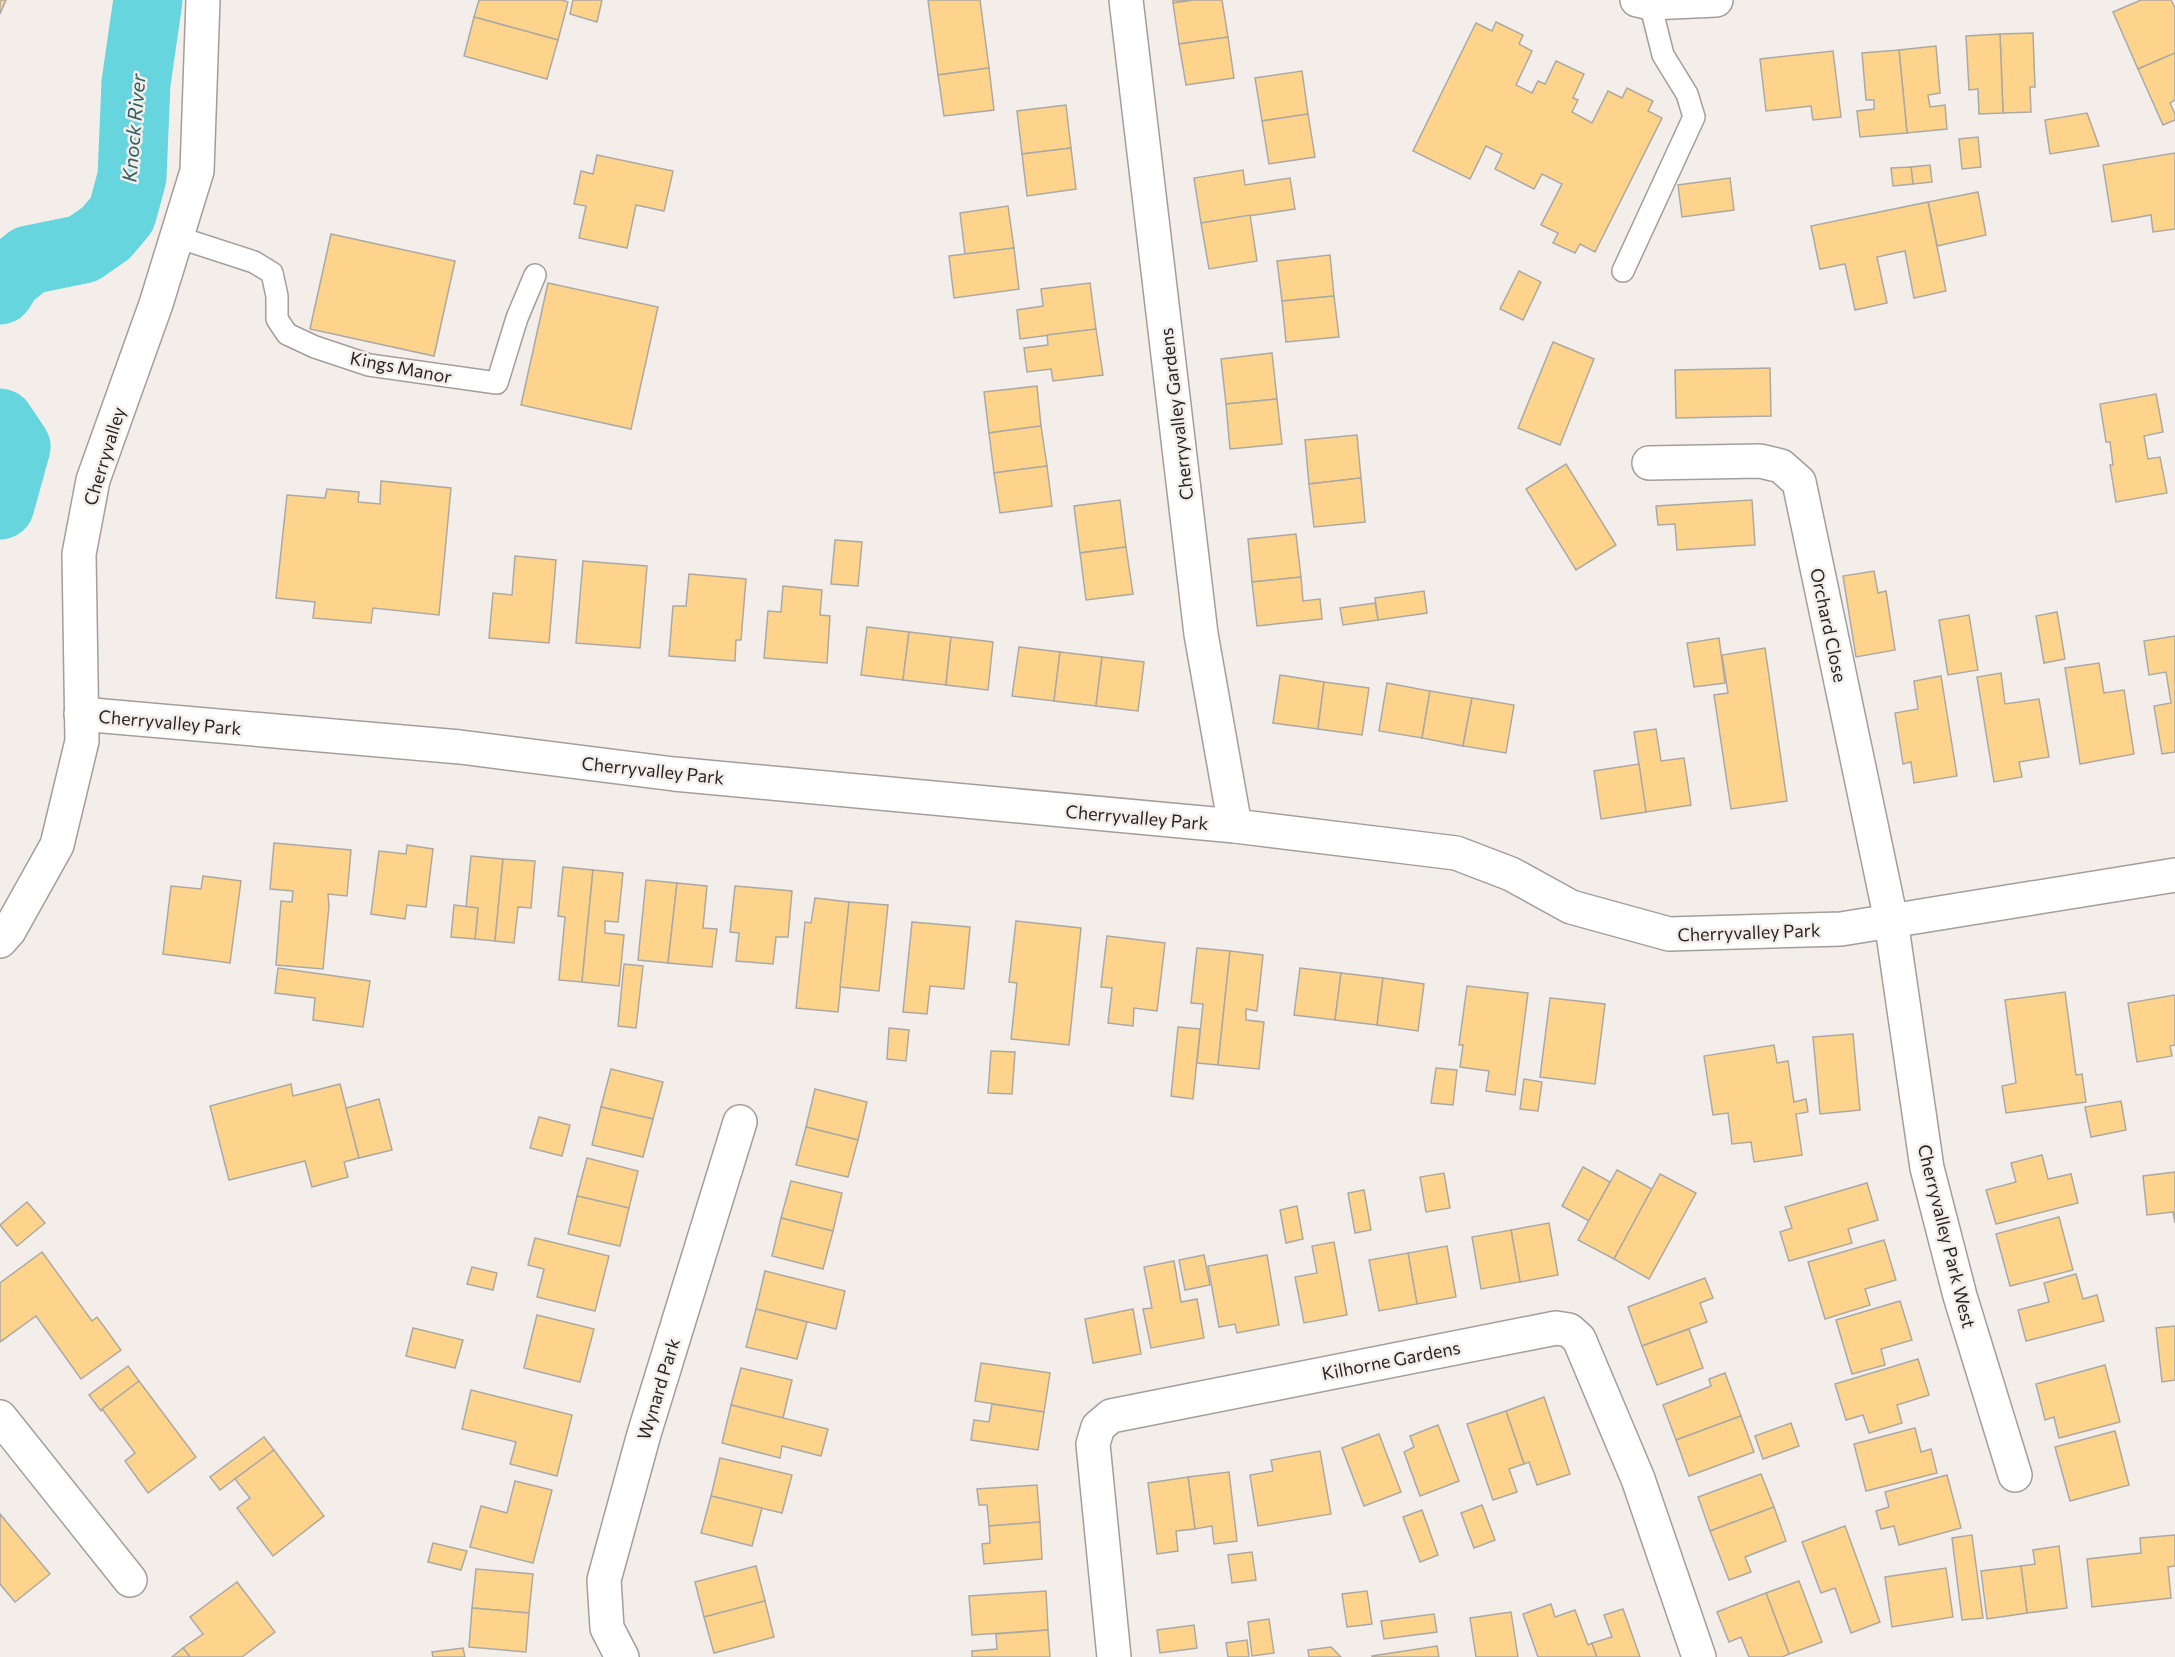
<svg xmlns="http://www.w3.org/2000/svg" width="2175" height="1657" font-family="Commissioner,sans-serif">
<style>
.lines{fill:none;stroke-linecap:round;stroke-linejoin:round}
.river{stroke:#67d5dd;stroke-width:69}
.building{fill:#fed38c;stroke:#aca9a4;stroke-width:1.5}
.service-casing{stroke:#a49e9b;stroke-width:24}
.minor-casing{stroke:#a49e9b;stroke-width:36}
.service{stroke:#fff;stroke-width:21}
.minor{stroke:#fff;stroke-width:33}
.labels{text-anchor:middle;dominant-baseline:central;stroke-width:5;stroke-linejoin:round;paint-order:stroke}
.street-label{font-size:18px;fill:#282624;stroke:#f4eeeb}
.water-label{font-size:20px;font-style:italic;fill:#306063;stroke:#f4eeeb}
</style>
<rect width="100%" height="100%" fill="#f4eeeb"/>
<g class="lines">
<g class="river">
<path d="M0 290 8 277 29 260 83 249 106 233 122 214 132 177 136 83 148 0"/>
<path d="M0 423 16 447 0 505"/>
</g>
</g>
<g class="building">
<path d="M0 0H6L0 14Z"/>
<path d="M479 0H562L568 2 558 40 474 17Z"/>
<path d="M573 0H602L597 22 570 14Z"/>
<path d="M928 0H980L989 68 938 75Z"/>
<path d="M1173 0H1194L1173 3Z"/>
<path d="M1194 0H1222L1228 37 1179 44 1173 3Z"/>
<path d="M2141 0H2171L2175 8V53L2138 69 2113 12Z"/>
<path d="M474 17 558 40 547 79 464 56Z"/>
<path d="M1496 22 1523 35 1519 44 1532 51 1516 85 1532 93 1538 81 1545 84 1556 61 1584 74 1573 98 1578 100 1572 112 1592 123 1608 91 1622 98 1627 88 1653 101 1648 111 1662 118 1595 252 1580 244 1575 253 1553 243 1558 233 1541 225 1562 184 1542 174 1534 189 1495 169 1502 154 1486 146 1470 179 1413 151 1476 23 1492 31Z"/>
<path d="M2033 33 2035 87H2030L2031 112 2003 113 2000 34Z"/>
<path d="M2000 34 2003 113 1979 114 1978 89 1969 90 1966 36Z"/>
<path d="M1228 37 1234 78 1186 85 1179 44Z"/>
<path d="M1936 46 1940 93 1928 95 1930 107 1945 105 1947 129 1907 133 1899 50Z"/>
<path d="M1899 50 1907 133 1860 137 1857 111 1874 109V100H1866L1862 53Z"/>
<path d="M1833 51 1841 117 1813 120 1811 106 1766 111 1760 59Z"/>
<path d="M2175 53V100L2170 103 2175 114V120L2163 125 2138 69Z"/>
<path d="M989 68 994 110 944 116 938 75Z"/>
<path d="M1302 71 1308 114 1262 121 1255 78Z"/>
<path d="M1066 105 1071 148 1022 154 1017 111Z"/>
<path d="M2087 113 2099 146 2050 154 2045 120Z"/>
<path d="M1308 114 1315 157 1269 164 1262 121Z"/>
<path d="M1978 137 1981 167 1962 169 1959 139Z"/>
<path d="M1071 148 1076 189 1027 196 1022 154Z"/>
<path d="M2175 153V229L2153 232 2151 215 2112 222 2103 165Z"/>
<path d="M597 155 673 171 664 211 636 205 627 248 579 238 586 206 574 204 581 171 593 174Z"/>
<path d="M1930 165 1932 182 1913 184 1911 167Z"/>
<path d="M1911 167 1913 184 1893 186 1891 168Z"/>
<path d="M1243 170 1245 185 1290 178 1295 209 1201 223 1194 178Z"/>
<path d="M1730 178 1734 210 1682 217 1678 185Z"/>
<path d="M1978 192 1986 235 1937 246 1928 202Z"/>
<path d="M1928 202 1946 291 1914 298 1905 251 1877 257 1887 303 1855 310 1845 264 1820 269 1811 226Z"/>
<path d="M1008 206 1014 248 965 254 960 213Z"/>
<path d="M1250 215 1257 261 1209 269 1201 223Z"/>
<path d="M331 234 455 261 434 356 310 329Z"/>
<path d="M1014 248 1019 289 954 298 949 256Z"/>
<path d="M1330 255 1334 296 1282 301 1277 261Z"/>
<path d="M1519 271 1541 282 1523 320 1500 309Z"/>
<path d="M548 283 658 307 631 429 521 405Z"/>
<path d="M1090 283 1096 329 1020 339 1017 310 1043 306 1041 289Z"/>
<path d="M1334 296 1339 337 1286 342 1282 301Z"/>
<path d="M1096 329 1103 375 1053 381 1051 369 1027 372 1024 348 1048 345 1047 335Z"/>
<path d="M1553 342 1594 359 1560 445 1518 428Z"/>
<path d="M1272 353 1277 399 1226 404 1221 359Z"/>
<path d="M1770 368 1771 416 1676 418 1675 370Z"/>
<path d="M1037 386 1041 426 989 433 984 392Z"/>
<path d="M2156 394 2163 432 2144 436 2148 459 2160 457 2167 493 2116 502 2110 465H2113L2110 442H2106L2100 404Z"/>
<path d="M1277 399 1282 444 1230 449 1226 404Z"/>
<path d="M1041 426 1047 466 994 473 989 433Z"/>
<path d="M1357 435 1361 478 1309 484 1305 440Z"/>
<path d="M1566 464 1616 545 1576 570 1526 489Z"/>
<path d="M1047 466 1052 506 1000 513 994 473Z"/>
<path d="M1361 478 1365 522 1314 527 1309 484Z"/>
<path d="M381 481 451 488 439 615 373 608 371 623 313 618 315 602 276 598 287 495 325 498 327 489 359 492 358 502 380 504Z"/>
<path d="M1120 500 1126 547 1080 553 1074 506Z"/>
<path d="M1752 500 1755 545 1677 550 1675 524 1658 525 1656 506Z"/>
<path d="M1296 534 1301 577 1252 582 1248 539Z"/>
<path d="M835 540 862 542 858 586 831 584Z"/>
<path d="M1126 547 1133 594 1086 600 1080 553Z"/>
<path d="M515 556 556 560 549 643 489 638 493 593 512 595Z"/>
<path d="M583 561 647 566 640 648 576 643Z"/>
<path d="M1874 571 1878 593 1886 591 1895 650 1856 657 1843 576Z"/>
<path d="M689 574 746 579 741 640H736L735 661 669 656 673 606H686Z"/>
<path d="M1301 577 1303 601 1320 599 1322 619 1257 626 1252 582Z"/>
<path d="M783 586 822 590 820 615 830 616 827 663 764 658 768 611 781 612Z"/>
<path d="M1424 591 1427 613 1378 620 1375 598Z"/>
<path d="M1375 603 1378 620 1343 625 1340 608Z"/>
<path d="M2057 612 2065 659 2044 663 2036 616Z"/>
<path d="M1969 615 1978 670 1948 675 1939 620Z"/>
<path d="M867 627 909 632 903 680 861 675Z"/>
<path d="M909 632 951 637 946 685 903 680Z"/>
<path d="M2175 636V752L2162 754 2154 706 2171 703 2166 672 2149 675 2144 641Z"/>
<path d="M951 637 993 642 988 690 946 685Z"/>
<path d="M1719 638 1725 683 1694 687 1687 643Z"/>
<path d="M1019 647 1060 652 1054 701 1012 696Z"/>
<path d="M1765 648 1787 801 1731 809 1714 695 1728 693 1722 655Z"/>
<path d="M1060 652 1102 657 1096 706 1054 701Z"/>
<path d="M1102 657 1144 662 1138 711 1096 706Z"/>
<path d="M2099 663 2104 693 2124 690 2134 754 2080 764 2065 668Z"/>
<path d="M2001 673 2005 704 2039 699 2049 757 2019 762 2022 777 1994 782 1977 677Z"/>
<path d="M1280 675 1324 682 1318 729 1273 723Z"/>
<path d="M1941 676 1957 776 1914 783 1911 762 1903 764 1895 713 1918 709 1914 681Z"/>
<path d="M1324 682 1369 688 1362 735 1318 729Z"/>
<path d="M1387 683 1430 691 1422 738 1379 731Z"/>
<path d="M1430 691 1472 698 1463 746 1422 738Z"/>
<path d="M1472 698 1514 705 1506 753 1463 746Z"/>
<path d="M1656 729 1661 761 1684 758 1691 805 1646 812 1634 732Z"/>
<path d="M1639 764 1646 812 1601 819 1594 771Z"/>
<path d="M274 843 351 850 347 896 328 894 329 906 323 969 276 965 281 901 292 902 293 891 270 889Z"/>
<path d="M407 845 433 849 426 907 407 905 405 919 371 914 379 851 406 854Z"/>
<path d="M471 856 503 859 495 941 475 939 478 908 466 907Z"/>
<path d="M503 859 535 861 531 908 518 907 514 943 495 941Z"/>
<path d="M563 867 593 870 582 982 559 980 565 917 558 916Z"/>
<path d="M593 870 623 873 618 922 605 921V933L624 935 619 986 582 982Z"/>
<path d="M203 876 241 881 230 963 163 954 171 886 201 889Z"/>
<path d="M646 880 677 883 668 963 638 960Z"/>
<path d="M677 883 707 886 703 928 717 929 712 967 668 963Z"/>
<path d="M735 886 792 891 788 937H776L773 964 736 961 739 933 730 932Z"/>
<path d="M815 898 849 902 838 1012 796 1008 805 922 811 923Z"/>
<path d="M849 902 888 905 879 991 840 987Z"/>
<path d="M454 905 478 908 475 939 451 937Z"/>
<path d="M1016 921 1081 928 1069 1045 1011 1039 1017 983 1009 982Z"/>
<path d="M912 922 970 927 964 989 930 986 927 1014 903 1012Z"/>
<path d="M1107 936 1165 943 1157 1011 1134 1008 1133 1026 1108 1023 1112 988 1101 987Z"/>
<path d="M1197 948 1230 951 1218 1065 1197 1063 1203 1004 1191 1003Z"/>
<path d="M1230 951 1263 955 1257 1011 1246 1009V1020L1264 1022 1259 1069 1218 1065Z"/>
<path d="M624 964 643 966 636 1028 618 1026Z"/>
<path d="M278 968 370 981 363 1027 313 1020 315 998 275 993Z"/>
<path d="M1300 968 1341 973 1335 1020 1294 1015Z"/>
<path d="M1341 973 1383 978 1377 1025 1335 1020Z"/>
<path d="M1383 978 1424 984 1418 1031 1377 1025Z"/>
<path d="M1467 986 1528 993 1515 1095 1486 1091 1489 1071 1460 1067 1463 1045H1459Z"/>
<path d="M2065 992 2076 1075 2082 1074 2086 1102 2006 1113 2002 1086 2016 1083 2005 1000Z"/>
<path d="M2175 995V1045L2170 1046 2172 1056 2137 1062 2128 1003Z"/>
<path d="M1550 998 1605 1004 1595 1084 1540 1077Z"/>
<path d="M1178 1027 1200 1029 1193 1099 1171 1096Z"/>
<path d="M889 1028 909 1030 906 1061 887 1059Z"/>
<path d="M1853 1034 1860 1110 1820 1114 1813 1037Z"/>
<path d="M1774 1045 1777 1063 1788 1061 1794 1102 1806 1099 1808 1112 1796 1114 1802 1155 1754 1162 1751 1142 1732 1144 1728 1113 1713 1115 1704 1056Z"/>
<path d="M991 1051 1015 1052 1012 1094 988 1093Z"/>
<path d="M1436 1068 1457 1070 1453 1105 1431 1103Z"/>
<path d="M611 1069 663 1082 653 1119 601 1107Z"/>
<path d="M1524 1079 1542 1082 1538 1111 1520 1109Z"/>
<path d="M291 1084 293 1096 340 1084 359 1158 344 1162 348 1177 312 1187 305 1161 229 1180 210 1106Z"/>
<path d="M815 1089 867 1102 858 1140 806 1127Z"/>
<path d="M379 1099 392 1150 359 1158 346 1108Z"/>
<path d="M2121 1101 2126 1130 2091 1137 2085 1107Z"/>
<path d="M601 1107 653 1119 643 1157 592 1145Z"/>
<path d="M539 1117 570 1125 562 1156 530 1148Z"/>
<path d="M806 1127 858 1140 848 1177 796 1165Z"/>
<path d="M2042 1155 2048 1179 2071 1174 2078 1203 1996 1224 1986 1190 2016 1182 2011 1163Z"/>
<path d="M587 1158 638 1171 629 1208 577 1196Z"/>
<path d="M1583 1167 1610 1182 1589 1221 1562 1206Z"/>
<path d="M1617 1170 1652 1189 1614 1259 1578 1240Z"/>
<path d="M2175 1172V1223L2173 1212 2147 1215 2143 1176Z"/>
<path d="M1444 1173 1450 1208 1426 1212 1420 1177Z"/>
<path d="M1660 1174 1696 1193 1649 1279 1614 1259Z"/>
<path d="M791 1181 842 1193 833 1231 781 1218Z"/>
<path d="M1867 1183 1878 1220 1848 1229 1852 1243 1789 1261 1780 1232 1792 1228 1785 1207Z"/>
<path d="M1364 1190 1371 1230 1355 1233 1348 1193Z"/>
<path d="M577 1196 629 1208 620 1246 568 1234Z"/>
<path d="M27 1202 45 1223 17 1246 0 1225Z"/>
<path d="M1297 1206 1303 1239 1286 1243 1280 1210Z"/>
<path d="M2059 1217 2073 1270 2010 1286 1996 1234Z"/>
<path d="M781 1218 833 1231 823 1269 772 1256Z"/>
<path d="M1549 1223 1558 1275 1520 1282 1511 1230Z"/>
<path d="M1511 1230 1520 1282 1481 1289 1472 1237Z"/>
<path d="M535 1238 609 1256 595 1311 537 1297 544 1269 528 1265Z"/>
<path d="M1884 1240 1896 1280 1865 1289 1870 1305 1825 1319 1808 1262Z"/>
<path d="M1334 1242 1347 1315 1304 1323 1295 1277 1317 1273 1312 1246Z"/>
<path d="M1447 1246 1456 1297 1417 1304 1408 1253Z"/>
<path d="M42 1252 92 1321 97 1317 121 1350 81 1379 36 1316 0 1342V1283Z"/>
<path d="M1408 1253 1417 1304 1379 1311 1369 1260Z"/>
<path d="M1204 1255 1210 1285 1185 1290 1179 1260Z"/>
<path d="M1267 1255 1279 1325 1237 1333 1235 1324 1219 1327 1208 1266Z"/>
<path d="M1174 1261 1181 1302 1197 1299 1204 1338 1151 1348 1143 1309 1152 1308 1144 1267Z"/>
<path d="M472 1267 497 1273 493 1290 467 1284Z"/>
<path d="M765 1271 845 1291 836 1329 756 1309Z"/>
<path d="M2076 1274 2083 1299 2097 1295 2104 1321 2026 1341 2018 1310 2049 1302 2044 1283Z"/>
<path d="M1705 1278 1713 1298 1700 1303 1707 1322 1642 1346 1628 1307Z"/>
<path d="M1900 1301 1912 1340 1881 1349 1885 1365 1852 1374 1836 1320Z"/>
<path d="M756 1309 807 1322 797 1359 746 1347Z"/>
<path d="M1133 1309 1141 1354 1093 1363 1085 1319Z"/>
<path d="M537 1315 594 1329 580 1382 524 1368Z"/>
<path d="M2175 1326V1380L2162 1382 2156 1328Z"/>
<path d="M413 1328 463 1340 455 1368 406 1356Z"/>
<path d="M1689 1329 1703 1368 1657 1385 1642 1346Z"/>
<path d="M1918 1359 1929 1395 1897 1405 1902 1423 1869 1433 1863 1415 1846 1420 1835 1384Z"/>
<path d="M981 1363 1050 1373 1044 1412 975 1401Z"/>
<path d="M2105 1365 2120 1422 2059 1438 2054 1417 2045 1420 2036 1384Z"/>
<path d="M128 1366 139 1381 101 1411 89 1395Z"/>
<path d="M741 1368 792 1380 783 1418 731 1405Z"/>
<path d="M1725 1373 1741 1416 1676 1440 1663 1405 1711 1386 1709 1379Z"/>
<path d="M139 1381 196 1457 148 1493 125 1461 135 1453 102 1409Z"/>
<path d="M471 1390 572 1415 557 1476 510 1464 516 1442 462 1429Z"/>
<path d="M1544 1397 1570 1474 1537 1485 1529 1462 1524 1464 1506 1411Z"/>
<path d="M992 1404 1044 1412 1038 1450 971 1440 974 1420 989 1422Z"/>
<path d="M731 1405 828 1429 821 1456 782 1446 780 1458 722 1443Z"/>
<path d="M1506 1411 1524 1464 1509 1469 1517 1492 1493 1500 1467 1424Z"/>
<path d="M1741 1416 1754 1452 1689 1476 1676 1440Z"/>
<path d="M1791 1423 1799 1446 1763 1459 1755 1436Z"/>
<path d="M1438 1425 1459 1481 1420 1496 1404 1452 1414 1447 1410 1436Z"/>
<path d="M1915 1428 1921 1452 1931 1449 1937 1473 1866 1491 1854 1444Z"/>
<path d="M2115 1431 2129 1485 2070 1501 2055 1447Z"/>
<path d="M1379 1434 1401 1492 1364 1506 1342 1448Z"/>
<path d="M264 1437 274 1450 220 1490 210 1477Z"/>
<path d="M274 1450 324 1516 273 1556 237 1508 250 1498 235 1479Z"/>
<path d="M1320 1451 1331 1514 1258 1526 1250 1475 1273 1471 1271 1460Z"/>
<path d="M720 1458 792 1475 782 1513 711 1496Z"/>
<path d="M1229 1472 1237 1541 1214 1544 1212 1526 1195 1529 1188 1477Z"/>
<path d="M1761 1474 1774 1507 1710 1531 1698 1497Z"/>
<path d="M1947 1475 1961 1528 1899 1545 1894 1526 1881 1529 1876 1511 1889 1507 1885 1492Z"/>
<path d="M1188 1477 1195 1529 1176 1531 1178 1551 1157 1554 1148 1483Z"/>
<path d="M515 1481 552 1490 533 1563 470 1547 481 1506 507 1513Z"/>
<path d="M1037 1485 1040 1522 989 1526 987 1505H979L977 1489Z"/>
<path d="M711 1496 762 1508 752 1546 701 1533Z"/>
<path d="M1482 1505 1495 1540 1474 1548 1461 1513Z"/>
<path d="M1774 1507 1786 1541 1745 1557 1751 1572 1729 1580 1710 1531Z"/>
<path d="M1422 1510 1438 1555 1420 1562 1403 1517Z"/>
<path d="M0 1514 50 1574 15 1602 0 1584Z"/>
<path d="M1040 1522 1042 1559 984 1564 982 1544 990 1543 989 1526Z"/>
<path d="M1845 1526 1880 1622 1851 1633 1835 1588 1821 1593 1802 1542Z"/>
<path d="M1972 1535 1983 1618 1962 1620 1952 1538Z"/>
<path d="M2175 1535V1566L2168 1567 2171 1598 2092 1607 2087 1559 2141 1553 2140 1538Z"/>
<path d="M433 1543 467 1551 461 1570 428 1562Z"/>
<path d="M2059 1546 2067 1608 2027 1613 2021 1566 2035 1564 2033 1550Z"/>
<path d="M1252 1552 1256 1580 1232 1583 1228 1555Z"/>
<path d="M756 1566 765 1601 704 1617 695 1582Z"/>
<path d="M2021 1566 2027 1613 1987 1619 1981 1571Z"/>
<path d="M1946 1568 1953 1617 1892 1627 1885 1577Z"/>
<path d="M476 1569 533 1574 529 1613 472 1608Z"/>
<path d="M1799 1581 1822 1642 1789 1654 1766 1593Z"/>
<path d="M237 1582 275 1632 242 1657H190L183 1648 203 1634 190 1617Z"/>
<path d="M1046 1591 1048 1630 972 1635 969 1596Z"/>
<path d="M1367 1591 1372 1624 1347 1627 1342 1594Z"/>
<path d="M1766 1593 1789 1654 1782 1657H1749L1741 1637 1729 1642 1717 1612Z"/>
<path d="M765 1601 774 1637 714 1653 704 1617Z"/>
<path d="M1551 1604 1555 1617 1575 1610 1588 1645 1592 1643 1597 1657H1538L1523 1614Z"/>
<path d="M472 1608 529 1613 526 1652 469 1647Z"/>
<path d="M1623 1609 1640 1657H1597L1592 1643 1612 1637 1604 1615Z"/>
<path d="M1511 1612 1518 1657H1476L1470 1618Z"/>
<path d="M1434 1614 1437 1632 1384 1639 1381 1621Z"/>
<path d="M1269 1619 1274 1653 1252 1656 1248 1622Z"/>
<path d="M1194 1625 1197 1648 1160 1653 1157 1630Z"/>
<path d="M1048 1630 1050 1657H972V1651L997 1649 996 1634Z"/>
<path d="M1247 1640 1249 1657H1228L1226 1643Z"/>
<path d="M1437 1646 1439 1657H1372V1656Z"/>
<path d="M1331 1647 1341 1657H1309L1308 1650Z"/>
<path d="M183 1648 190 1657H172Z"/>
<path d="M463 1648 465 1657H433L432 1652Z"/>
</g>
<g class="lines">
<g class="service-casing">
<g id="service">
<path d="M177 237 254 262 272 273 277 296V319L287 334 315 347 369 365 497 383 517 318 535 275"/>
<path d="M1623 271 1694 117 1687 94 1663 55 1650 3"/>
</g>
</g>
<g class="minor-casing">
<g id="minor">
<path d="M1126 0 1201 634 1235 826"/>
<path d="M1637 0 1650 3 1716 0"/>
<path d="M1649 463 1760 461 1781 466 1799 482 1891 920 1927 1168 1960 1296 2015 1475"/>
<path d="M81 714 460 747 674 774 1235 826 1456 853 1511 874 1571 907 1669 934 1841 929 2175 875"/>
<path d="M0 941 9 931 57 845 82 741 79 554 93 480 156 304 197 171 203 0"/>
<path d="M0 1417 130 1580"/>
<path d="M622 1657 607 1628 604 1580 644 1434 740 1122"/>
<path d="M1114 1657 1093 1444 1098 1427 1111 1416 1556 1328 1569 1330 1579 1339 1638 1479 1699 1657"/>
</g>
</g>
<use href="#service" class="service"/>
<use href="#minor" class="minor"/>
</g>
<g class="labels">
<g class="street-label">
<text transform="translate(401 367) rotate(11)">Kings Manor</text>
<text transform="translate(1176 414) rotate(-97)">Cherryvalley Gardens</text>
<text transform="translate(104 456) rotate(-73)">Cherryvalley</text>
<text transform="translate(1829 625) rotate(78)">Orchard Close</text>
<text transform="translate(170 722) rotate(5)">Cherryvalley Park</text>
<text transform="translate(653 770) rotate(6)">Cherryvalley Park</text>
<text transform="translate(1137 817) rotate(5)">Cherryvalley Park</text>
<text transform="translate(1749 932) rotate(-2)">Cherryvalley Park</text>
<text transform="translate(1947 1236) rotate(76)">Cherryvalley Park West</text>
<text transform="translate(1391 1360) rotate(-11)">Kilhorne Gardens</text>
<text transform="translate(658 1389) rotate(-73)">Wynard Park</text>
</g>
<g class="water-label">
<text transform="translate(133 128) rotate(-85)">Knock River</text>
</g>
</g>
</svg>
